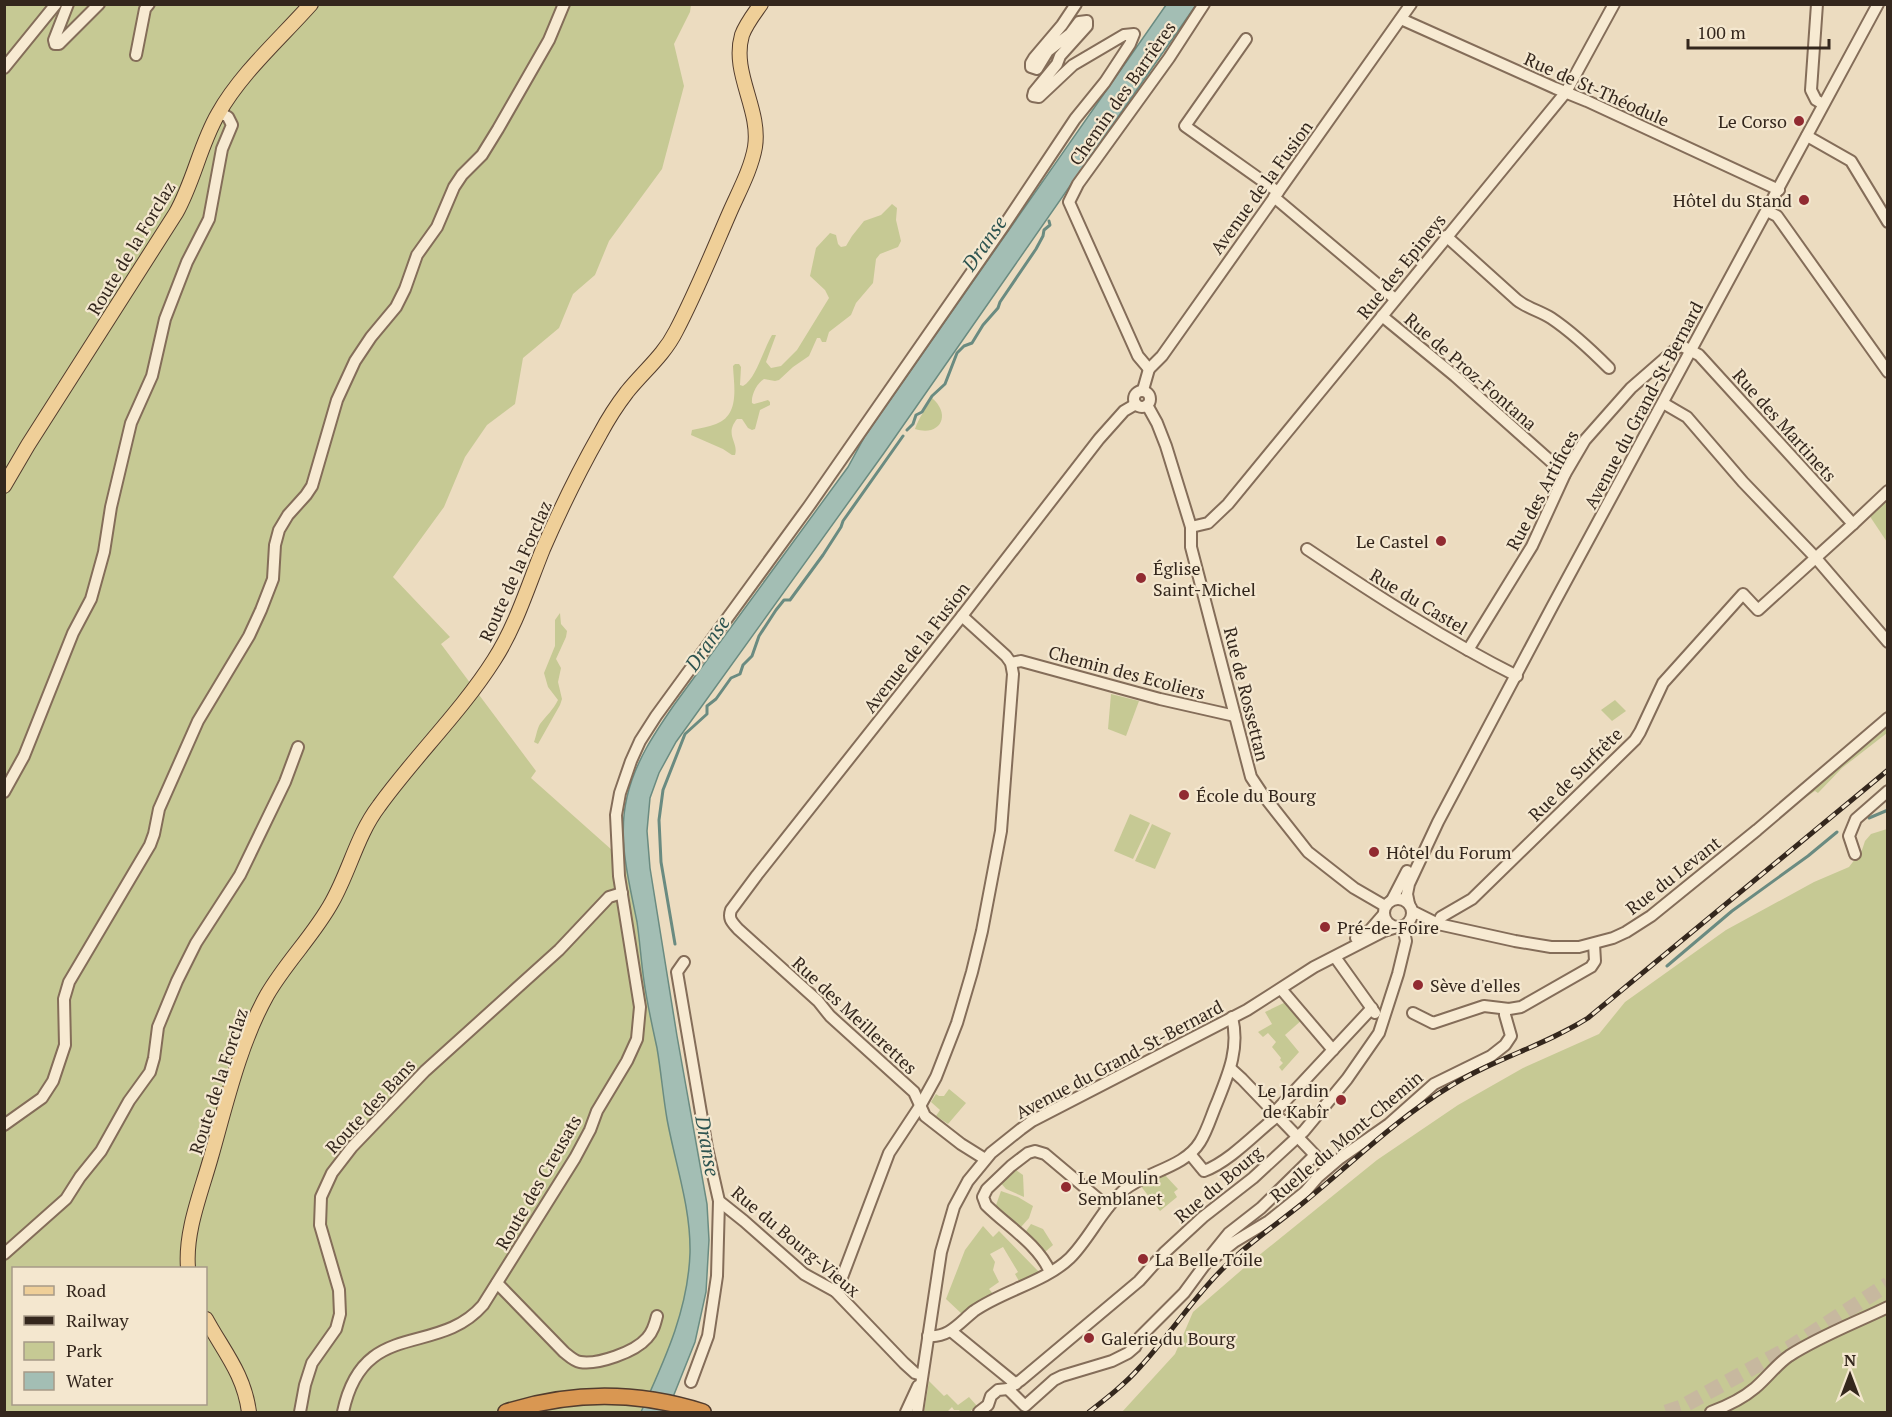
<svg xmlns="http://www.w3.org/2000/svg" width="1892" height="1417" font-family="'PT Serif',serif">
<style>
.green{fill:#c6c994;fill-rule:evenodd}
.water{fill:#a3beb4;stroke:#6a8b81;stroke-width:1.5}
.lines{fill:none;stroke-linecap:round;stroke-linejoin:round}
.stream{stroke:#6a8b81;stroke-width:3}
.highway-tunnel{stroke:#c7b89f;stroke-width:15;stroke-dasharray:15 8;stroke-linecap:butt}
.minor-casing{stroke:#846d59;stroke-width:14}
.major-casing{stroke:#523c2d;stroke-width:16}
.highway-casing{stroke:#523c2d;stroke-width:18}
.minor{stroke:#f7ead2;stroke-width:10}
.major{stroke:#efcf98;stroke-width:14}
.highway{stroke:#d99752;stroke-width:15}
.rail-casing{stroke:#34271d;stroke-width:5}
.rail{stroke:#f4e7cf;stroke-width:3;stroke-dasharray:9;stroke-linecap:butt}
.poi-dot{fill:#912b31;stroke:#f4e7cf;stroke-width:2}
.labels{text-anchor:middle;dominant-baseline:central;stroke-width:4.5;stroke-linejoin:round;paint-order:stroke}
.street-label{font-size:18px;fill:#34271d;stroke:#f4e7cf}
.poi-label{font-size:18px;fill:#34271d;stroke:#f4e7cf;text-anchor:start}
.water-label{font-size:20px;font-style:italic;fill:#2c534f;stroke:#f4e7cf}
</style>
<rect width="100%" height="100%" fill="#ecdcc0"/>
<g class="green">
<path d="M4 5H691L690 12 674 44 684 86 662 169 609 241 595 275 573 294 559 328 523 358 515 404 487 425 465 457 444 507 393 577 450 637 441 644 536 771 531 778 640 875 697 1254 659 1412H5ZM14 1268H206V1404H14Z"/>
<path d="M892 204 897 208 896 220 901 241 898 247 880 254 876 259 873 283 856 303 851 315 829 332 826 342H822L820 338H817L809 356 793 367 779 380 775 381 764 379C757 383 751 395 752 403L754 404 768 400 770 402V405L760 410 755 429 752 430 748 428 742 419H737C724 435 739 442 735 455H732L723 449 691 435 692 430C700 428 708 427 716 424 740 415 734 387 733 366L735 364H739L741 367 740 385 743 386C756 379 763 350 772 335H776L766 362 771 368 781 366 797 350 829 298 825 290 810 276 816 248 830 233 836 235 838 244 841 247 846 246 852 236 864 221 881 215Z"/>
<path d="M932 398C952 415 940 437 915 429 919 417 926 409 932 398Z"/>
<path d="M1887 498V542L1869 515Z"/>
<path d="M560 613 561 624 567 631 566 637 556 659 561 668 558 682 562 699 560 705 538 744 534 742C536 737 537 729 540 724 547 715 553 710 558 700L548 687 544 673 555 646V620Z"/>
<path d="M1111 694 1139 701 1126 736 1108 729Z"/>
<path d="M1615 700 1626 711 1612 721 1601 710Z"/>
<path d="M1887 728V733L1842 768 1818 793 1815 791 1793 806Z"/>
<path d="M1130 814 1150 823 1133 859 1114 851Z"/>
<path d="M1152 824 1171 833 1155 869 1135 861Z"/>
<path d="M1887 829V1412H1122L1175 1354 1193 1312 1252 1261 1377 1160 1458 1105 1523 1068 1599 1034 1625 1002 1726 930 1814 882 1849 867 1862 850 1865 841 1871 834Z"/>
<path d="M1288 1001 1303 1019 1285 1035 1299 1052 1282 1071 1279 1067 1283 1063 1280 1060 1281 1058 1272 1047 1276 1042 1268 1033 1263 1037 1258 1032 1272 1024 1265 1012Z"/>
<path d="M949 1089 966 1103 948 1124 936 1116 940 1110 931 1102 936 1094 939 1096H944Z"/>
<path d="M1013 1168 1023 1175 1024 1197 1006 1189 999 1181Z"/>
<path d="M1163 1173 1178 1189 1174 1192 1177 1197 1160 1211 1140 1185Z"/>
<path d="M1001 1191 1018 1197 1033 1206 1029 1218 1021 1227 1005 1217 995 1208Z"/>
<path d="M1031 1224 1043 1229 1053 1245 1045 1252 1024 1234Z"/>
<path d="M983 1226 993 1237 999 1231 1040 1273 1020 1283 1015 1274 1018 1272 1003 1247 990 1254 995 1262 993 1270 999 1282 989 1289 994 1295 963 1315 946 1299 965 1250Z"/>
<path d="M929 1381 944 1396 947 1394 958 1405 969 1397 977 1406 969 1412H961L959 1410H954L952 1407 947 1412H924Z"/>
</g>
<path class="water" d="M1166 5H1196L884 453 676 742 659 773 650 798 647 831 650 868 677 1036 707 1204 709 1240 706 1292 695 1342 667 1412H641C664 1361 688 1311 690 1253 691 1208 675 1163 667 1119 663 1096 661 1071 657 1048 652 1025 647 1003 644 981 641 961 640 942 637 922 629 881 617 839 627 797 635 762 654 734 674 705L848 467 865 436Z"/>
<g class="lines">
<g class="stream">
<path d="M907 430 913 424 916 415 922 412 932 396 945 384 957 353 964 346 972 343 983 325 998 308 1000 302 1036 249 1043 236 1044 230 1050 225 1049 221"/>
<path d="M1869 818 1888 810"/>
<path d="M675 944 661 862 659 820 663 790 685 734 707 714V706L716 699 731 678 740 674 743 665 752 656 759 636 776 610 784 600H790L823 555 841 527 843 521 903 436"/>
<path d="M1667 966 1732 911 1808 856 1837 832"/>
</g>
<path class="highway-tunnel" d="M1666 1412 1681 1407 1789 1348 1888 1284"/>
<g class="minor-casing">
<g id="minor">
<path d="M68 4 54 40 55 44H59L99 4"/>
<path d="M1817 4 1811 90 1816 100 1823 104"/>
<path d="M1401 19 1555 88 1587 101 1779 190"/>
<path d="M1246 39 1185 126 1278 192"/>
<path d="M136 55 145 9 149 4"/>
<path d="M4 68 56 4"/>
<path d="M1807 136 1851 161 1888 222"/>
<path d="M1274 197 1395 299"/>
<path d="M1767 211 1777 216 1888 372"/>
<path d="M1446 236 1517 300C1527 308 1540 311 1551 318 1572 332 1591 350 1609 368"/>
<path d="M1382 316 1455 376 1565 474"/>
<path d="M1149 369 1138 356 1069 202 1078 184 1169 58 1204 4"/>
<path d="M1143 390 1149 369 1162 356 1411 4"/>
<circle cx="1142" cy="399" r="8"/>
<path d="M1663 403 1687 417 1743 482 1815 557 1888 642"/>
<path d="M1147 405 1157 423 1166 446 1191 527V547L1251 777 1263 795 1308 852 1354 888 1385 906"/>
<path d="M1191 527 1208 523 1228 504 1566 92 1614 4"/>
<path d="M1307 549C1374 594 1445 640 1517 676"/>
<path d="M1468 650 1532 546 1565 474 1585 440 1631 388 1678 347 1682 346 1699 355 1853 524"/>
<path d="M1011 663 1021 661 1160 699 1235 716"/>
<path d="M4 792 24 756 73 633 91 599 104 552 111 507 131 423 152 376 165 319 187 262 209 219 222 149 232 125 228 117 219 112"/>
<path d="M1855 854 1849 836 1856 819 1888 791"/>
<circle cx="1398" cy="913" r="14"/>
<path d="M1392 900 1407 871"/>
<path d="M1409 904 1407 894 1409 884 1438 822 1552 607 1878 4"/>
<path d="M1412 911 1438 924 1515 941 1551 947H1579L1613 938 1626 932 1651 916 1757 830 1888 718"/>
<path d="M1438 924 1441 917 1472 899 1635 740 1640 732 1663 683 1743 594 1758 610 1853 524 1888 491"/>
<path d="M1356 938 1370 930 1383 915"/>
<path d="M1335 957 1375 1013"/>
<path d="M684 962 677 972 707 1148 719 1201 744 1221 804 1274 835 1291 904 1363 915 1373 922 1375"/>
<path d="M1281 989 1333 1050"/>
<path d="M1413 1013 1433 1023 1484 1006 1509 1009 1521 1007 1591 967 1595 961 1594 944"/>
<path d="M1274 1113 1372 1008"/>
<path d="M4 1125 42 1098 53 1081 65 1045 64 999 69 982 150 845 154 834 159 809 198 721 249 636 261 610 273 579 275 545 279 530 288 515 306 495 312 486 337 400 355 361 371 337 396 307 405 289 417 255 437 227 454 187 462 175 482 155 498 129 549 40 564 4"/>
<path d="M1190 1154 1204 1171C1229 1162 1256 1133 1277 1116"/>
<path d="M985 1159 961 1144 925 1116 914 1092 830 1016 818 1001 738 929C732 922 728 919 731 910L757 875 962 616 1099 439 1124 411 1136 404"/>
<path d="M4 1254 66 1199 80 1177 101 1151 129 1101 150 1072 154 1058 158 1027 177 981 196 943 240 875 285 782 298 747"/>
<path d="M1212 1254 1229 1233 1261 1208 1315 1155 1242 1079 1231 1069"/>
<path d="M1050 1272C1038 1244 1007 1226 986 1205L983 1197 987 1189 1011 1166 1028 1153 1035 1151 1045 1154 1108 1207"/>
<path d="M497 1283 564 1352C569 1356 574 1361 580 1362 598 1365 635 1352 647 1338 653 1332 655 1324 657 1316"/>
<path d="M835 1291 841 1280 889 1153 920 1106 936 1077 957 1023 972 972 982 931 1001 831 1013 674 1011 663 1006 656 962 616"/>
<path d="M951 1331 1016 1384"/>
<path d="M928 1336C949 1338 959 1323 974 1311 1002 1291 1045 1282 1070 1258 1090 1238 1102 1209 1124 1190 1147 1171 1184 1168 1200 1142 1207 1131 1211 1117 1216 1105 1228 1075 1240 1049 1232 1017"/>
<path d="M691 1382 708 1336 717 1276 719 1201"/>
<path d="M1008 1389 1025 1406 1054 1380 1062 1376 1112 1361 1128 1353 1135 1347 1140 1337 1184 1293 1209 1259 1215 1257 1234 1242 1269 1221 1305 1192 1318 1177 1339 1159 1389 1124 1434 1084 1491 1056 1505 1045 1511 1036 1505 1015V1009"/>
<path d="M300 1412 305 1385 312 1363 336 1329 340 1314 339 1290 320 1225 321 1197 332 1173 352 1147 425 1071 559 950 609 897 622 893"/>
<path d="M343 1412C363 1317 437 1358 483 1305L575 1158 590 1130 597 1111 627 1061 637 1039 640 1007 619 876 616 815 620 793 631 761 640 741 656 716 809 506 1003 227 1075 119 1105 82 1130 44 1134 34 1124 35 1073 65 1039 97 1033 96 1034 92 1057 64 1060 56 1087 26V21L1079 22 1070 34 1048 51 1037 69 1031 67V63L1034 58 1062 25 1076 4"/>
<path d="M906 1412 918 1386"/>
<path d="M917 1412 941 1252 954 1207 968 1181 991 1153 1021 1129 1032 1121 1247 1010 1314 967 1384 931 1397 927"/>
<path d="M979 1412 988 1405 991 1396 998 1390 1008 1389 1021 1380 1139 1281 1164 1253 1203 1217 1253 1178 1304 1131 1347 1079 1379 1033 1398 974 1406 941 1403 926"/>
<path d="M1711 1412C1727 1406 1742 1399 1755 1388 1767 1378 1776 1365 1789 1356 1820 1336 1855 1323 1888 1307"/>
</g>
</g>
<g class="major-casing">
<g id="major">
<path d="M4 486 28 445 176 213C194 181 200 145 218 114 241 73 279 40 311 4"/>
<path d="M188 1268C185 1231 201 1193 211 1157 226 1104 240 1043 267 995 286 962 314 935 332 902 350 870 357 835 379 806 415 756 461 712 494 660 516 626 528 586 543 549 560 510 579 471 600 434 608 419 617 405 627 392 644 371 664 355 676 331 696 293 712 253 729 214 738 193 751 170 755 147 761 109 731 73 742 35 746 24 754 14 761 4"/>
<path d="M206 1319C224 1352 244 1374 249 1412"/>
</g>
</g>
<g class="highway-casing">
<path id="highway" d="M506 1412C572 1391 637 1391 703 1412"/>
</g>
<use href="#minor" class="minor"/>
<use href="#major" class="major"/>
<use href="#highway" class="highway"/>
<g class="rail-casing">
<path id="rail" d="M1089 1412C1107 1398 1125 1384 1140 1367 1175 1329 1202 1284 1242 1251 1262 1234 1283 1219 1303 1203 1351 1164 1396 1119 1449 1087 1493 1059 1544 1046 1588 1018L1888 770"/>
</g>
<use href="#rail" class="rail"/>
</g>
<g class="poi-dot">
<circle cx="1799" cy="121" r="6"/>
<circle cx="1804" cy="200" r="6"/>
<circle cx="1441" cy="541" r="6"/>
<circle cx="1141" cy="578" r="6"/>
<circle cx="1184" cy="795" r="6"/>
<circle cx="1374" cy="852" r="6"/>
<circle cx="1325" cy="927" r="6"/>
<circle cx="1418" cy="985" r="6"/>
<circle cx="1341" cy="1100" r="6"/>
<circle cx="1066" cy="1187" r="6"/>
<circle cx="1143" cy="1259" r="6"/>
<circle cx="1089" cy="1338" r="6"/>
</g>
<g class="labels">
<g class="street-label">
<text transform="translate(1597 89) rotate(24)">Rue de St-Théodule</text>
<text transform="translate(1122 93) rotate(-55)">Chemin des Barrières</text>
<text transform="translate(1261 187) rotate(-54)">Avenue de la Fusion</text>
<text transform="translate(131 248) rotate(-59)">Route de la Forclaz</text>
<text transform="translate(1401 266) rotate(-51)">Rue des Epineys</text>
<text transform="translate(1471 371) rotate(41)">Rue de Proz-Fontana</text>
<text transform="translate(1643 405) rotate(-62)">Avenue du Grand-St-Bernard</text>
<text transform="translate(1785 425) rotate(48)">Rue des Martinets</text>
<text transform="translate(1542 490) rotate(-62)">Rue des Artifices</text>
<text transform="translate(515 571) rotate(-66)">Route de la Forclaz</text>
<text transform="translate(1419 601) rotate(31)">Rue du Castel</text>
<text transform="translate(916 647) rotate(-52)">Avenue de la Fusion</text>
<text transform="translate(1127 672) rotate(15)">Chemin des Ecoliers</text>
<text transform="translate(1247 694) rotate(76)">Rue de Rossettan</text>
<text transform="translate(1575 774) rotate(-45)">Rue de Surfrête</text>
<text transform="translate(1673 875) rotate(-38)">Rue du Levant</text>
<text transform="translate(855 1015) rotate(43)">Rue des Meillerettes</text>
<text transform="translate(1119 1059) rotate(-28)">Avenue du Grand-St-Bernard</text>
<text transform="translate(218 1081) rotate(-72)">Route de la Forclaz</text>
<text transform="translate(370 1106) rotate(-47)">Route des Bans</text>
<text transform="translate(1346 1136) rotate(-40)">Ruelle du Mont-Chemin</text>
<text transform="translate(538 1182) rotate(-60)">Route des Creusats</text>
<text transform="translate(1218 1184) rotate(-40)">Rue du Bourg</text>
<text transform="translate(796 1241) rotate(40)">Rue du Bourg-Vieux</text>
</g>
<g class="poi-label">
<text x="1787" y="121" text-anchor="end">Le Corso</text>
<text x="1792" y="200" text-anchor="end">Hôtel du Stand</text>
<text x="1429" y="541" text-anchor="end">Le Castel</text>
<text x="1153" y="568">Église<tspan x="1153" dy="21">Saint-Michel</tspan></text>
<text x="1196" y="795">École du Bourg</text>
<text x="1386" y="852">Hôtel du Forum</text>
<text x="1337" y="927">Pré-de-Foire</text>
<text x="1430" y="985">Sève d'elles</text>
<text x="1329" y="1090" text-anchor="end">Le Jardin<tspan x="1329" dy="21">de Kabîr</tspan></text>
<text x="1078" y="1177">Le Moulin<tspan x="1078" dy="21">Semblanet</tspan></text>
<text x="1155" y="1259">La Belle Toile</text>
<text x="1101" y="1338">Galerie du Bourg</text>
</g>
<g class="water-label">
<text transform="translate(984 243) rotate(-55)">Dranse</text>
<text transform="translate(707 643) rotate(-55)">Dranse</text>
<text transform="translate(708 1146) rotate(80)">Dranse</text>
</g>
</g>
<rect width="1892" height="1417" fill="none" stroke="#34271d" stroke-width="12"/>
<rect x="12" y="1267" width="195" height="138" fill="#f4e7cf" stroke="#a79a88" stroke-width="1.5"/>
<rect x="24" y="1286" width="30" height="9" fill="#efcf98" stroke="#a79a88" stroke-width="1.5"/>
<text x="66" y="1297" font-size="18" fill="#34271d">Road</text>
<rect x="24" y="1316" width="30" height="9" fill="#34271d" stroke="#a79a88" stroke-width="1.5"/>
<text x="66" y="1327" font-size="18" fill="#34271d">Railway</text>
<rect x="24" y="1342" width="30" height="18" fill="#c6c994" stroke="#a79a88" stroke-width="1.5"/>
<text x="66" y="1357" font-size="18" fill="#34271d">Park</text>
<rect x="24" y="1372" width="30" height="18" fill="#a3beb4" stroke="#a79a88" stroke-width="1.5"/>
<text x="66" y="1387" font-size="18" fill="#34271d">Water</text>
<g transform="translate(1850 1375)" stroke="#f4e7cf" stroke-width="4.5" paint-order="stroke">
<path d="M0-4.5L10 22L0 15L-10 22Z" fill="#34271d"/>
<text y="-9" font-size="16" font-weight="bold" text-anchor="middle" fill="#34271d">N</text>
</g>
<path d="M1688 39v9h141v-9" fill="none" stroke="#34271d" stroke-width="3"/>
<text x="1697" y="39" font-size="18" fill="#34271d" stroke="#f4e7cf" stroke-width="4.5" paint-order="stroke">100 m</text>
</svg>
